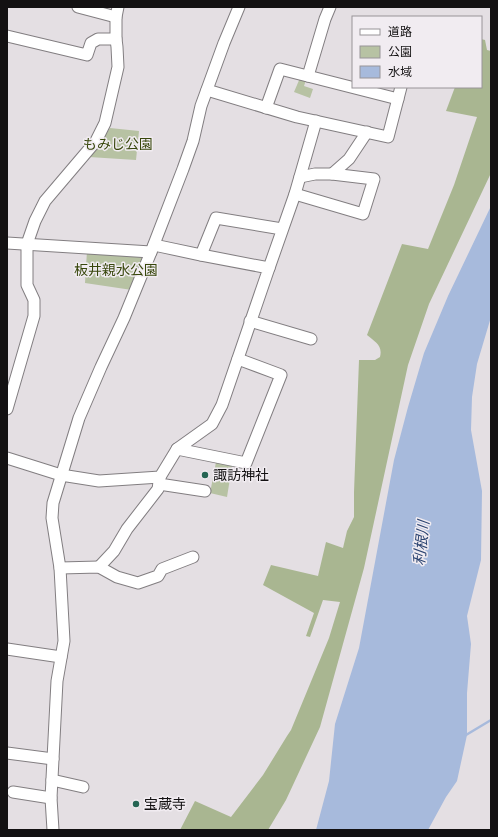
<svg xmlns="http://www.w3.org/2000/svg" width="498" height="837" font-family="'Public Sans','Noto Sans JP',sans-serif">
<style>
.green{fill:#b7c2a3}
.forest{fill:#a9b691}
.water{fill:#a7badc}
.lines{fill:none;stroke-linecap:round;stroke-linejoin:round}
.stream{stroke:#a7badc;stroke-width:2.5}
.minor-casing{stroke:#827e81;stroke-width:13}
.minor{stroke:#fff;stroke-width:11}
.poi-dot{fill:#256654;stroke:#f1ecf1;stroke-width:1.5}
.labels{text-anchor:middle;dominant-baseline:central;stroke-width:3;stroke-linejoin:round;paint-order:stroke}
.park-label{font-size:14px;fill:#38470c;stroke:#f1ecf1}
.poi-label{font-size:14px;fill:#131112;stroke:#f1ecf1;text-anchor:start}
.water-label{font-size:15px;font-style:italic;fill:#2d4572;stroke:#f1ecf1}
</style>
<rect width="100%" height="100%" fill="#e4dfe3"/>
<g class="green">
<path d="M300 78 306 80 304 86 313 89 310 98 294 92Z"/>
<path d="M110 128 139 131 136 160 89 157 99 145Z"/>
<path d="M87 251 142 254 143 258 132 290 85 283Z"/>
<path d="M216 462 232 466 227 497 210 493Z"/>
</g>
<path class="forest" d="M481 39 485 40 487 50 491 51V173L429 304 408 365 364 568 320 727 286 800 268 830H180L195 801 231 817 263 775 287 736 291 730 329 638 340 602 323 600 310 637 306 636 314 613 263 585 271 565 318 576 326 542 343 548 347 531 354 517V492L359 360H375L380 357C383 345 375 342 367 335L402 244 428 249 454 185 477 117 446 111 455 87H481Z"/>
<path class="water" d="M491 206V317L477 364 472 397 471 430 482 491 481 560 467 616 471 644 467 693V735L457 781 446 797 428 830H316L329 781 335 724 359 648 394 460 408 407 424 353 448 296Z"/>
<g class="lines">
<path class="stream" d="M466 735 491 720"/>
<g class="minor-casing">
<g id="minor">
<path d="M78 7 116 17"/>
<path d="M7 36 87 55 91 43 98 39H116"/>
<path d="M308 76 325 19 330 7"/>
<path d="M207 90 297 117 388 137 401 87"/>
<path d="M266 108 280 69 398 99"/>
<path d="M332 174 349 159 367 132"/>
<path d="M295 194 363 214 374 179 332 174H315L300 177"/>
<path d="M7 243 151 252"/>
<path d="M201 255 216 218 282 229"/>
<path d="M269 268 295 194 316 121"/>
<path d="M250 321 311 339"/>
<path d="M7 409 34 316V300L27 285V244L35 221 45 201 96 141 105 123 118 67 117 47 116 39V17L118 7"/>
<path d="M177 449 246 463 281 375 238 359"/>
<path d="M7 458 61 475 99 481 160 477 177 449 212 424 222 405 269 268 201 255 154 245"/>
<path d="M159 484 205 491"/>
<path d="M99 567 114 551 127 529 158 489 160 477"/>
<path d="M60 568 99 567 117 577 138 583 158 576 162 569 193 557"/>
<path d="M7 649 61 657"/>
<path d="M7 753 53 759"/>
<path d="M52 780 83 787"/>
<path d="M13 792 51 798"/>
<path d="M53 830 51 798 57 681 64 641 60 568 52 518 53 503 79 418 101 367 124 318 151 252 183 169 193 141 201 106 224 43 239 7"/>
</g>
</g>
<use href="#minor" class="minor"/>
</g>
<g class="poi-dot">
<circle cx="205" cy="475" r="4"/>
<circle cx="136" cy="804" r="4"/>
</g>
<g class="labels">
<g class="park-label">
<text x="118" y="144">もみじ公園</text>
<text x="116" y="270">板井親水公園</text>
</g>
<g class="poi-label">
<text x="213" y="475">諏訪神社</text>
<text x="144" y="804">宝蔵寺</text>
</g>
<g class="water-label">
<text transform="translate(421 543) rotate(-84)">利根川</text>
</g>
</g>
<rect width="498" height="837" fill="none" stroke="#131112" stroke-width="16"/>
<rect x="352" y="16" width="130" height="72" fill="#f1ecf1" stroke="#989498"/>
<rect x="360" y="29" width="20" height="6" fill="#ffffff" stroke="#989498"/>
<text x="388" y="36" font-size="12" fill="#131112">道路</text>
<rect x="360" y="46" width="20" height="12" fill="#b7c2a3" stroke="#989498"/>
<text x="388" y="56" font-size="12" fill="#131112">公園</text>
<rect x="360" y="66" width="20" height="12" fill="#a7badc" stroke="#989498"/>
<text x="388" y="76" font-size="12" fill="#131112">水域</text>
</svg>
